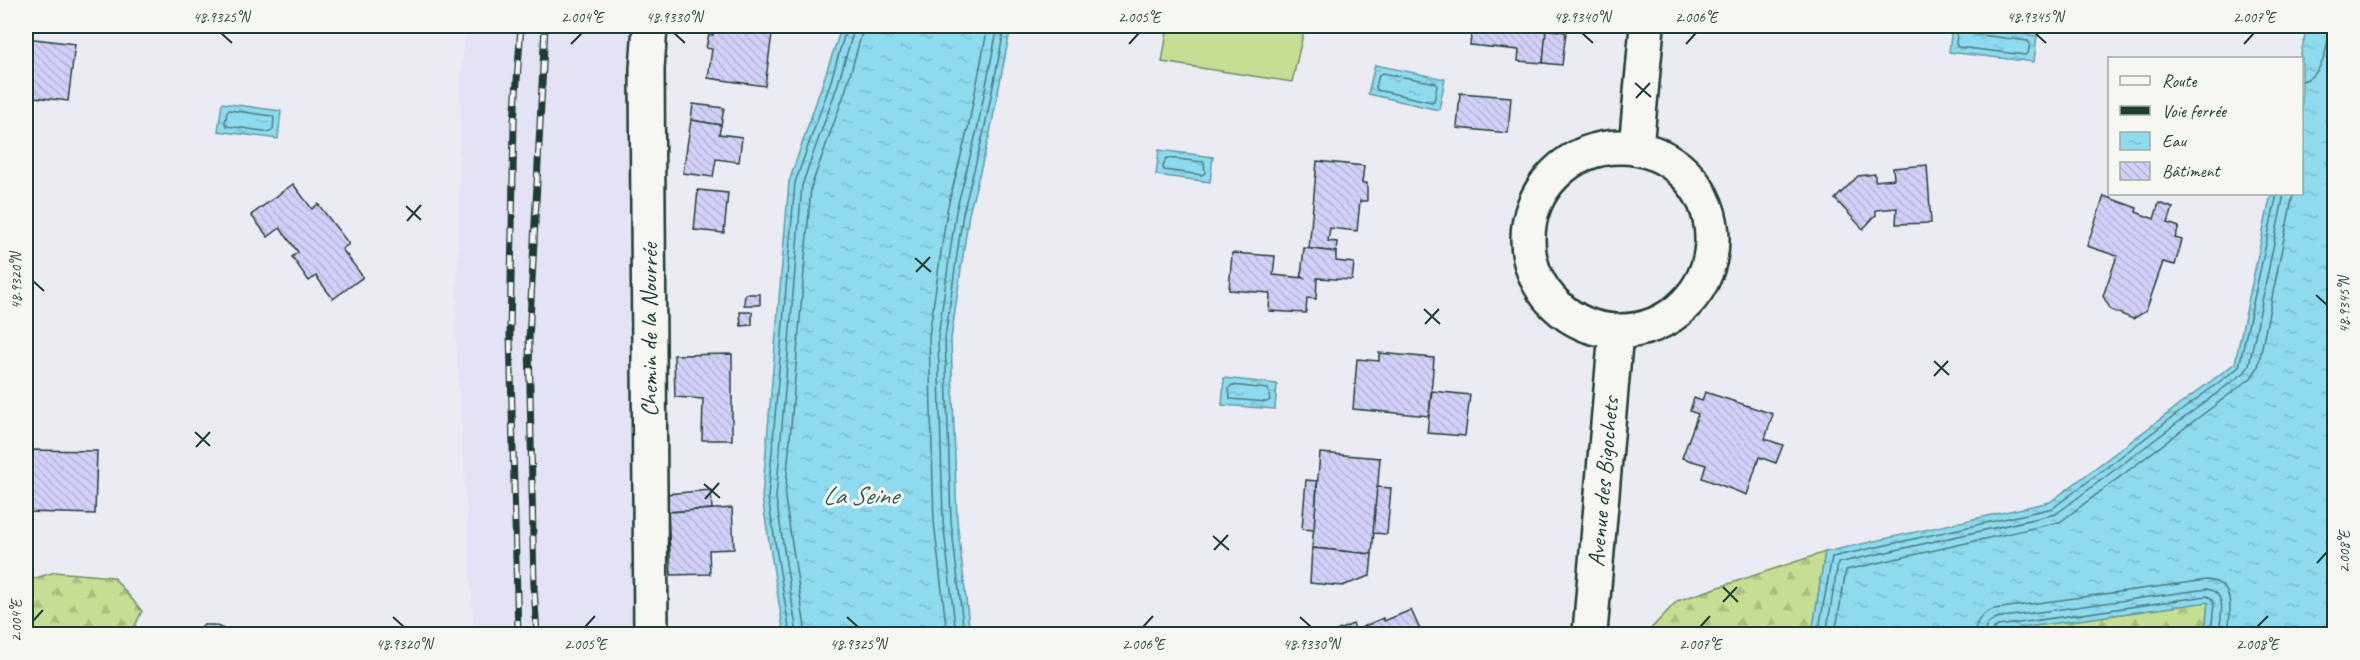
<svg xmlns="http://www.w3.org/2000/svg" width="2360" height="660" font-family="Caveat,sans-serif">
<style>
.built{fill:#e4e3f6}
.forest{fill:url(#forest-firs);stroke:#728e64;stroke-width:1.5}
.pitch{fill:#c5de94;stroke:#728e64;stroke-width:1.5}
.water{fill:url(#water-ripples);stroke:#629ba4;stroke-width:1.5}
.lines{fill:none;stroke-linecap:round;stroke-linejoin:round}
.shore{stroke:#4b7c7f;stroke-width:1.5}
.building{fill:url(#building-back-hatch);stroke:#1f3d34;stroke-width:1.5}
.minor-casing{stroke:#1f3d34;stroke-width:38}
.minor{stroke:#f6f6f2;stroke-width:33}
.rail-casing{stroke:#1f3d34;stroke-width:7}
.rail{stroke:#f6f6f2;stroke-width:4.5;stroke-dasharray:14;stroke-linecap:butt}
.ticks{fill:none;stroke:#1f3d34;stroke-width:2}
.labels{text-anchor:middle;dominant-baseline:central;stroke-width:6;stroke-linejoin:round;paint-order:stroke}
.street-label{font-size:24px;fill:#1f3d34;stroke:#f6f6f2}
.water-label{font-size:26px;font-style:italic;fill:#355c59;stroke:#f6f6f2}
.neatline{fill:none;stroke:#1f3d34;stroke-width:2}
.ticks-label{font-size:15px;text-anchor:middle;fill:#1f3d34}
</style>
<defs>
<pattern id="forest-firs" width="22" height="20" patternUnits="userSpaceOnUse" patternTransform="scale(1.5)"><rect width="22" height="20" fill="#c5de94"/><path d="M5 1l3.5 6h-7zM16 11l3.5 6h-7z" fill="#a9bf80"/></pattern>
<pattern id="water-ripples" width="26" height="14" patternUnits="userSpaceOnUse" patternTransform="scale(1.5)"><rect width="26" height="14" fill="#8edaef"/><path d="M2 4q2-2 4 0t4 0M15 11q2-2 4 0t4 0" fill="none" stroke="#7abcce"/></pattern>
<pattern id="building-back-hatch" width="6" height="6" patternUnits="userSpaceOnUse" patternTransform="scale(1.5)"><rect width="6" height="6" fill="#d2d0f9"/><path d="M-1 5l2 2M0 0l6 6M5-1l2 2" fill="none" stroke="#b4b4d6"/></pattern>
</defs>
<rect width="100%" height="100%" fill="#ebebf4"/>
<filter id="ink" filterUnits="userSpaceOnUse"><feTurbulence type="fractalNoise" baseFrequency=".0167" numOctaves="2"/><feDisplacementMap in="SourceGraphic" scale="12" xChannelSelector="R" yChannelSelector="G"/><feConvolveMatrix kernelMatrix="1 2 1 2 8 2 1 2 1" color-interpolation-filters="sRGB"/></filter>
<g filter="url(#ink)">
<path class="built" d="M465 26H643L637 634H474L456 340 461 74Z"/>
<g class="forest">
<path d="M1825 552 1812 634H1646L1677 601Z"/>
<path d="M55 572 113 577 142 611 131 634H26V581Z"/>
<path d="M2208 602 2205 634H1977Z"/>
</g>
<path class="pitch" d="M1168 26H1305L1292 82 1162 62Z"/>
<g class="water">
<path d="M842 26H1011L990 133 969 214 951 339 957 520 970 634H784L762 498 789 182Z"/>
<path d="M1952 26 2037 36 2034 62 1949 52Z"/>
<path d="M2307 26H2334V634H2205L2208 602 1977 634H1812L1825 552 2050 502 2235 363 2271 194H2302V58H2300Z"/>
<path d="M1375 65 1445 79 1439 110 1368 94Z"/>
<path d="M222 103 281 111 278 139 218 131Z"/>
<path d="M1159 150 1213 157 1210 182 1156 175Z"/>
<path d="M1224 378 1277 384 1275 409 1222 405Z"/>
</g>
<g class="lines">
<g class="shore">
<path d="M1958 26 1956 44 1958 47 2025 55 2028 53 2030 44 2028 41 1973 34 1969 31 1968 26"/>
<path d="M1382 73 1436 83 1437 86 1434 101 1431 102 1377 90 1376 87 1379 75Z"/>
<path d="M2302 81C2324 76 2328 46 2329 26"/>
<path d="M229 110 272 116 274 118 273 130 270 132 227 126 225 123 227 112Z"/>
<path d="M1166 158 1204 162 1205 173 1202 175 1164 170 1163 167Z"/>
<path d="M1232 385 1268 389 1270 400 1267 402 1230 399 1229 388Z"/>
<path d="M790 634 768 498 795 183 830 84 847 26"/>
<path d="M797 634 776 498 802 185 837 87 855 26"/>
<path d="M806 634 785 498 811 187 846 89 864 26"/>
<path d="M947 634 934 522 929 336 947 210 968 128 988 26"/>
<path d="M956 634 943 521 938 337 956 211 977 130 998 26"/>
<path d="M964 634 951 521 945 338 963 213 984 131 1005 26"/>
<path d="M1818 634 1832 557 2053 508 2239 367 2277 194"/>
<path d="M1826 634 1838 563 2056 514 2245 372 2249 365 2284 194"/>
<path d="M1835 634 1846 570 2060 522 2251 378 2258 367 2293 194"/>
<path d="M1975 634C1975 622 1982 613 1994 609L2207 580C2237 583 2230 613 2228 634"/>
<path d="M1984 634 1987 624 1996 618 2207 589C2229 593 2220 618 2219 634"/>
<path d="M1992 634 1993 629 1998 626 2207 596 2211 598 2214 603 2211 634"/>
</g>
</g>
<g class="building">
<path d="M715 26H773L765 86 708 78 712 49 706 48 709 34 713 35Z"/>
<path d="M1472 26H1547L1543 63 1518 61 1519 50 1470 45Z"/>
<path d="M1546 29 1566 32 1562 65 1543 63Z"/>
<path d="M26 38 75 44 68 101 26 96Z"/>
<path d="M1460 93 1511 97 1508 133 1457 128Z"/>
<path d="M693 104 724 108 721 125 691 120Z"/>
<path d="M691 120 721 125 719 134 742 137 739 162 716 159 713 177 683 173Z"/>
<path d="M26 160 30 161 26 193Z"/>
<path d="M1317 161 1364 166 1362 183H1367V201H1360L1357 231 1330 228 1328 241 1337 242 1336 252 1309 249Z"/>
<path d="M1927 165 1931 223 1896 224 1897 208 1876 210V215L1863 229 1835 199 1858 176 1875 174V181L1894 179 1893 168Z"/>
<path d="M293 184 312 209 318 204 349 244 342 249 363 277 333 299 316 276 309 281 292 257 298 252 280 228 268 237 251 215Z"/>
<path d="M698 190 728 193 724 233 694 230Z"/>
<path d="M2104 196 2137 208 2136 212 2154 219 2159 203 2173 208 2168 223 2179 227 2175 238 2182 240 2175 265 2163 262 2146 311 2133 319 2111 310 2103 296 2117 256 2087 246Z"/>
<path d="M1304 248 1336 252V261L1354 263 1352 280 1317 278 1316 299 1307 298 1306 313 1269 311 1270 293 1229 290 1232 253 1275 256 1273 275 1305 278 1301 276Z"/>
<path d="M745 294H760V305H744Z"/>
<path d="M740 312H752V325L741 326Z"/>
<path d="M1379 353 1434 358 1429 416 1353 409 1357 359 1379 361Z"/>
<path d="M732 354V440H702L703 399 675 397 674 355Z"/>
<path d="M1432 391 1470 395 1465 436 1427 433Z"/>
<path d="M1705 392 1773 414 1765 439 1783 445 1776 463 1759 457 1747 495 1702 478 1706 465 1682 458 1698 414 1690 411 1694 398 1702 401Z"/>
<path d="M30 450 97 451 95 514 28 512Z"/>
<path d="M1320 453 1380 458 1372 554 1312 548Z"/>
<path d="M1306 480 1317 481 1314 530 1302 529Z"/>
<path d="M1377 487 1391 488 1387 534 1373 533Z"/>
<path d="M711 490 712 509 668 512 666 494Z"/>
<path d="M732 508 734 549 709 550 710 574 671 575 668 512Z"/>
<path d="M1312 548 1372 554 1370 576 1342 586 1310 583Z"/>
<path d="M1411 610 1422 634H1329L1353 624 1356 630 1383 618 1384 621Z"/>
<path d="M203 625H214L236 634H199Z"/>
</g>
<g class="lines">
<g class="minor-casing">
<g id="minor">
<path d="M650 26 647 69 651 634"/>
<circle cx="1620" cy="239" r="92"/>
<path d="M1636 148 1647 26"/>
<path d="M1590 632 1616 332"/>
</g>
</g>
<use href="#minor" class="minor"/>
<g class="rail-casing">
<g id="rail">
<path d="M518 634 510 335 514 122 521 26"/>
<path d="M537 634 534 587 529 340 545 26"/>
</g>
</g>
<use href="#rail" class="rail"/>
</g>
</g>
<path class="ticks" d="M221 33 232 43M674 33 685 43M1582 33 1593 43M2035 33 2046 43M571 44 582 33M1129 44 1139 33M1686 44 1696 33M2244 44 2254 33M1635 83 1651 97M1636 98 1650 83M406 206 421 220M407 221 421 205M915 258 931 272M916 272 930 257M33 281 44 291M2316 295 2327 305M1424 309 1440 324M1425 324 1439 309M1934 361 1949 375M1934 376 1948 361M195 432 210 446M196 447 210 432M704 484 720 498M705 499 719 483M1213 536 1229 550M1214 550 1228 535M2317 563 2327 552M1723 587 1738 602M1723 602 1737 587M393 617 404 627M847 617 858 627M1300 617 1311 627M33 621 43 610M585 627 595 616M1143 627 1153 616M1700 627 1710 616M2257 627 2268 616"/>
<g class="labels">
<g class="street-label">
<text transform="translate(649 330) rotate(-90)">Chemin de la Nourrée</text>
<text transform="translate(1603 482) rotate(-85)">Avenue des Bigochets</text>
</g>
<g class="water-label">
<text x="860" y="495">La Seine</text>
</g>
</g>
<rect width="2360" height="660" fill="none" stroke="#f6f6f2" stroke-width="66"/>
<rect x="2108" y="57" width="195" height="138" fill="#f6f6f2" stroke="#a0aca6" stroke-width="1.5"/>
<rect x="2120" y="76" width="30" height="9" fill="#f6f6f2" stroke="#a0aca6" stroke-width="1.5"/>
<text x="2162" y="87" font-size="18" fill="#1f3d34">Route</text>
<rect x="2120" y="106" width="30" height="9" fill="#1f3d34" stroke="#a0aca6" stroke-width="1.5"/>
<text x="2162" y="117" font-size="18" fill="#1f3d34">Voie ferrée</text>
<rect x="2120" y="132" width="30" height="18" fill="url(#water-ripples)" stroke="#a0aca6" stroke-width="1.5"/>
<text x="2162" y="147" font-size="18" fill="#1f3d34">Eau</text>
<rect x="2120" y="162" width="30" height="18" fill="url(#building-back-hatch)" stroke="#a0aca6" stroke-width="1.5"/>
<text x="2162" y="177" font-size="18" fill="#1f3d34">Bâtiment</text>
<rect x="33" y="33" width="2294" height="594" class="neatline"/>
<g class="ticks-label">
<text x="221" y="22">48.9325°N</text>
<text x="582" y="22">2.004°E</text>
<text x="674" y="22">48.9330°N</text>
<text x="1139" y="22">2.005°E</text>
<text x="1582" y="22">48.9340°N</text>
<text x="1696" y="22">2.006°E</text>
<text x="2035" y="22">48.9345°N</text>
<text x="2254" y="22">2.007°E</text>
<text transform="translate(16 281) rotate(-90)" y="5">48.9320°N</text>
<text transform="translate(2344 305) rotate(-90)" y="5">48.9345°N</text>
<text transform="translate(2344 552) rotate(-90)" y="5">2.008°E</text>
<text transform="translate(16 621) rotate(-90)" y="5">2.004°E</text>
<text x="404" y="649">48.9320°N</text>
<text x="585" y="649">2.005°E</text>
<text x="858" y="649">48.9325°N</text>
<text x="1143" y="649">2.006°E</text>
<text x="1311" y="649">48.9330°N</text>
<text x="1700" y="649">2.007°E</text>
<text x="2257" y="649">2.008°E</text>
</g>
</svg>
